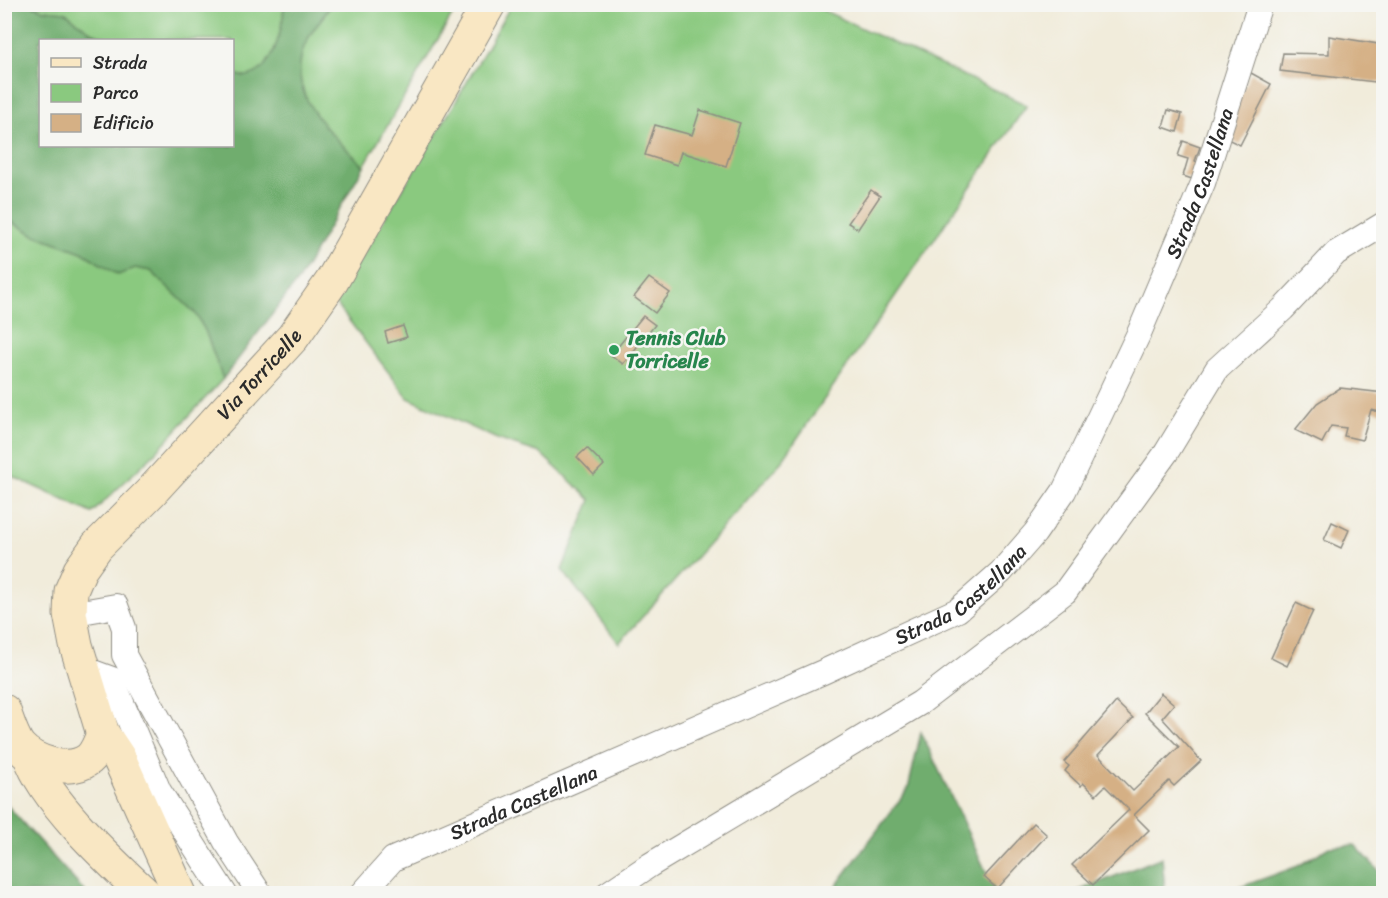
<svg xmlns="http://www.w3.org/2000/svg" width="1388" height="898" font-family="Sriracha,sans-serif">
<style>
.green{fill:#8ac97f;stroke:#5a7a55;stroke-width:1.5}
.forest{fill:#6fad6e;stroke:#4d6c4c;stroke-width:1.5}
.building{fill:#d5b085}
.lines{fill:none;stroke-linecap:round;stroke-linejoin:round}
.street-casing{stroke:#8e8c83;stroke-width:26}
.secondary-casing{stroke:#8e8c83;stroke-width:35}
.street{stroke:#fff;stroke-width:24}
.secondary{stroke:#f9e7c3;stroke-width:33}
.leisure-dot{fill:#2e9e5b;stroke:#f6f6f2;stroke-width:2}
.labels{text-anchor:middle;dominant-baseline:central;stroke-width:5;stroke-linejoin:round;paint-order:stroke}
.street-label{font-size:20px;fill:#2b2b2b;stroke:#f6f6f2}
.leisure-label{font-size:20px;font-weight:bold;fill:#27864d;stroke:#f6f6f2;text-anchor:start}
</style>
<rect width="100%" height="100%" fill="#f6f6f2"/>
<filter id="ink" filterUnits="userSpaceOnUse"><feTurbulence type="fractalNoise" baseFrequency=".0167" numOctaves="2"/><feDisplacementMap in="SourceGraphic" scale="12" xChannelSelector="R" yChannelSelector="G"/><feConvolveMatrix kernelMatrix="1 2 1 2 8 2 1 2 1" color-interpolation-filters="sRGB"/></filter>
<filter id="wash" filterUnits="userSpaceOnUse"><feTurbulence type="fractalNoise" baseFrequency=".008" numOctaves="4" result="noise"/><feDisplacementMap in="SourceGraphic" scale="24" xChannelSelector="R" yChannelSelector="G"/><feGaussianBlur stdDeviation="1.35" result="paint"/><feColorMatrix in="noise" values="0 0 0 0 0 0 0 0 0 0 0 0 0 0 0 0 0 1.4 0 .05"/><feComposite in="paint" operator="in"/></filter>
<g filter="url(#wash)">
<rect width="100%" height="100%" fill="#f1ecdb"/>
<g class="green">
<path d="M31 5H284C283 32 270 87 233 74L232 40H110L91 32 65 12 44 10Z"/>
<path d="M331 5H458L364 166C334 136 289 101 302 53 306 37 322 19 331 5Z"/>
<path d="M511 5H812L1027 105 781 462 619 643 562 570 591 500 540 453 497 439 408 398 334 301 452 108Z"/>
<path d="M4 218 35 235 82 252 118 275 135 268 151 271 195 313 205 330 223 379 156 452 92 513 5 473Z"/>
</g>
<g class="forest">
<path d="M4 5H31L44 10 65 12 91 32 110 40H40V146H232L233 74C270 87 283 32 284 5H331C322 19 306 37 302 53 289 101 334 136 364 166L299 279 223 379 205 330 195 313 151 271 135 268 118 275 82 252 35 235 5 218Z"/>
<path d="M921 732 996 893 830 894 908 789Z"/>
<path d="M5 803 86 893H5Z"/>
<path d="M1355 845 1382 874 1383 893H1231L1238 888 1298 866 1329 847Z"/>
<path d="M1162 857 1165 890 1169 893H1073Z"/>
</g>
<g id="blocks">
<g class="building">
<path d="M1329 36 1384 45V83L1280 71 1283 53 1329 54Z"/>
<path d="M1251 73 1271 84 1240 145 1219 135Z"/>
<path d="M700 110 740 123 726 166 681 152 677 165 645 155 655 125 692 135Z"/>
<path d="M1168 110 1182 114 1177 132 1163 127Z"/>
<path d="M1183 141 1200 147 1195 161 1201 164 1195 180 1183 176 1188 159 1178 156Z"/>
<path d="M871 190 880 196 858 229 848 223Z"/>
<path d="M649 278 670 293 655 313 634 297Z"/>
<path d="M643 316 655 325 623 364 611 355Z"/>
<path d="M403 326 407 337 388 343 385 332Z"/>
<path d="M1340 388 1384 393V413L1371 410 1362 440 1344 436 1346 428 1331 426 1322 443 1295 430 1317 403Z"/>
<path d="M587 448 604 465 594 475 577 457Z"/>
<path d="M1332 522 1349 530 1341 548 1324 540Z"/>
<path d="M1296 603 1313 611 1287 666 1271 658Z"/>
<path d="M1161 693 1174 704 1162 718 1201 761 1174 786 1169 781 1134 815 1149 830 1093 885 1072 865 1129 810 1105 786 1096 795 1083 783 1081 786 1065 771 1069 766 1064 762 1116 702 1133 718 1098 755 1133 791 1179 747 1145 713Z"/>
<path d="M1034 823 1047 835 997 889 984 877Z"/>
</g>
</g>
</g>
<g filter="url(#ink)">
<use href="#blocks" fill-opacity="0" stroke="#8e8c83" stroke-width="1.5"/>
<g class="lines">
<g class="street-casing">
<g id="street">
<path d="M70 614 116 606 124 628V655L226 842 260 894"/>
<path d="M82 668 112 679 159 791 225 894"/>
<path id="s1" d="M362 894 393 859 823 672 958 610 1001 572 1035 533 1064 491 1140 331 1203 183 1260 4"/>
<path d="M607 894 650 865 920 703 1065 592 1166 453 1217 369 1283 309 1336 253 1384 224"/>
</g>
</g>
<g class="secondary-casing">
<g id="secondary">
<path d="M4 711C8 722 12 736 19 746 34 763 70 774 89 759 96 753 100 742 103 734"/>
<path d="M30 756C44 800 110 861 145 894"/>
<path id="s2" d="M180 894 119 758 103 734 76 645 70 614 71 591 80 570 97 546 151 492 293 337 332 281 489 4"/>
</g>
</g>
<use href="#street" class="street"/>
<use href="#secondary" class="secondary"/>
</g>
</g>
<circle class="leisure-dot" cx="614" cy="350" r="6"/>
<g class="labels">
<g class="street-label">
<text stroke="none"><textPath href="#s1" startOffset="1161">Strada Castellana</textPath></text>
<text stroke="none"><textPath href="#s2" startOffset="614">Via Torricelle</textPath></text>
<text stroke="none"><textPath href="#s1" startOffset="675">Strada Castellana</textPath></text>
<text stroke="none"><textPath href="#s1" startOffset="189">Strada Castellana</textPath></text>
</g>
<g class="leisure-label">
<text x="626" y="338">Tennis Club<tspan x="626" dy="23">Torricelle</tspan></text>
</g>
</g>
<rect width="1388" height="898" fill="none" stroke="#f6f6f2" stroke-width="24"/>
<rect x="39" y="39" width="195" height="108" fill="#f6f6f2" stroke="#a5a5a2" stroke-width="1.5"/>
<rect x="51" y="58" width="30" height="9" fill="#f9e7c3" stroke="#a5a5a2" stroke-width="1.5"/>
<text x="93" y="69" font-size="18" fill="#2b2b2b">Strada</text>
<rect x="51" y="84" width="30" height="18" fill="#8ac97f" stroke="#a5a5a2" stroke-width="1.5"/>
<text x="93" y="99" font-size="18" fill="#2b2b2b">Parco</text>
<rect x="51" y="114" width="30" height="18" fill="#d5b085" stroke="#a5a5a2" stroke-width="1.5"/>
<text x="93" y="129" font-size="18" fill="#2b2b2b">Edificio</text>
</svg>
